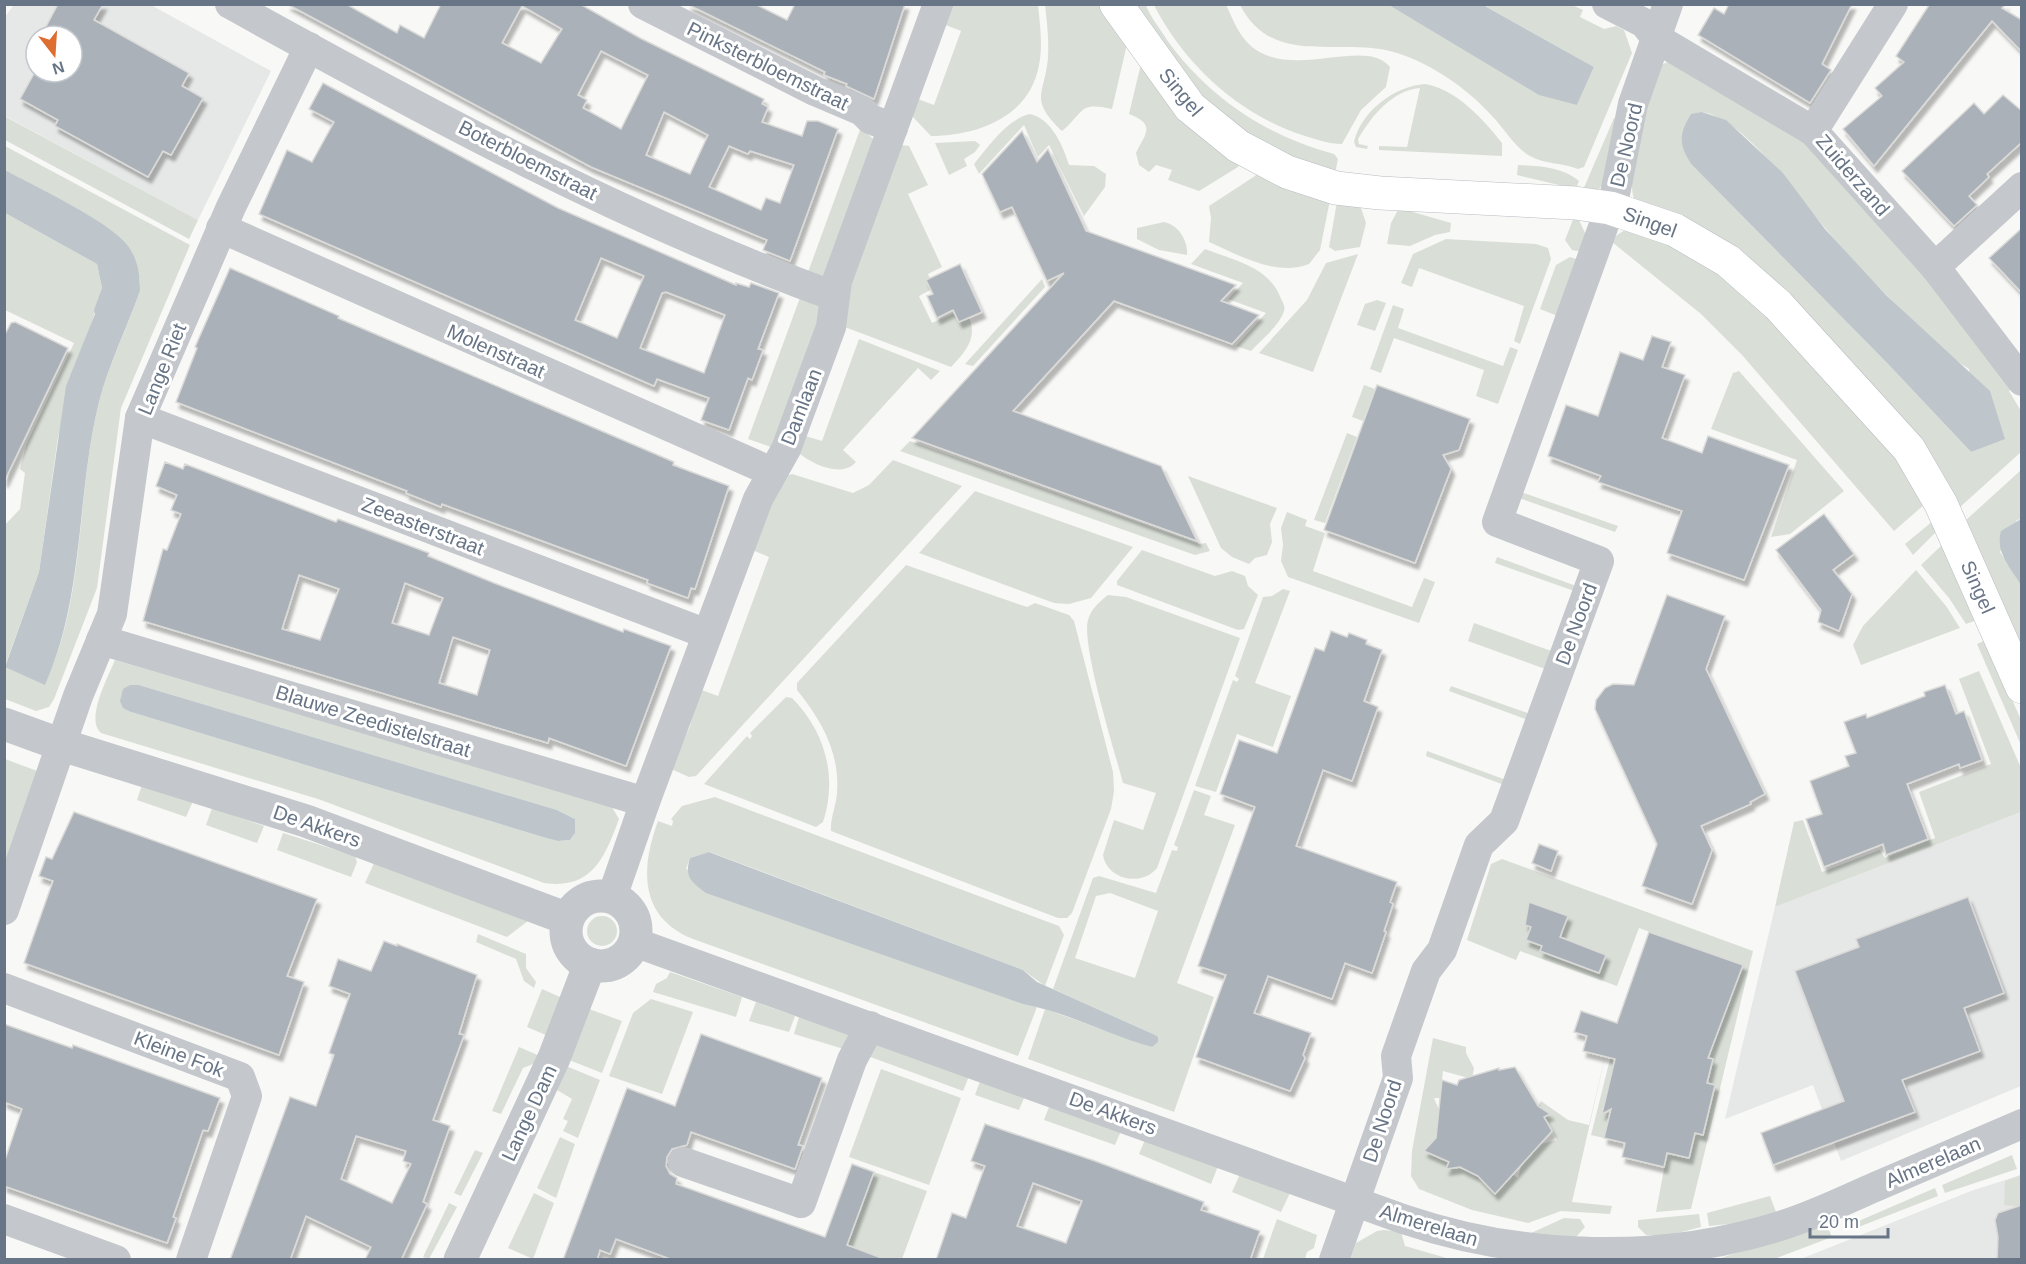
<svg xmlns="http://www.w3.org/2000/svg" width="2026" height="1264" font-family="Helvetica,sans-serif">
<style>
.built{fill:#e6e7e7;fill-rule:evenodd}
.green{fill:#d9dfd7;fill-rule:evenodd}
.water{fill:#bec6cc}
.building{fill:#abb1b8;stroke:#dadad8;stroke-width:1.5;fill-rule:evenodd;filter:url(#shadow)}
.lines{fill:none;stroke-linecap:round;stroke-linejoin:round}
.secondary-casing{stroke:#b8bcc2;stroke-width:34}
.minor{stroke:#c4c7cb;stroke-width:30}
.tertiary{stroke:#c4c7cb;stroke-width:33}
.secondary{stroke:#fff;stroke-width:33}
.labels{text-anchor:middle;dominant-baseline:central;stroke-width:6;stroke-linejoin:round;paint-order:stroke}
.street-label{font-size:20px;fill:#687586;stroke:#fff}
</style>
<defs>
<filter id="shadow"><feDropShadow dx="3.5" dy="6" stdDeviation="1.5" flood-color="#0004"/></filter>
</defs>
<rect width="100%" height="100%" fill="#f8f8f6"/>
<g class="built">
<path d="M14 5H151L271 71 198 220 5 116 4 18ZM36 36H72V72H36Z"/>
<path d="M2021 812V1086L1841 1161 1813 1085 1725 1119 1775 907Z"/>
<path d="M2021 1175V1259L1798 1260 1971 1191Z"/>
</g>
<g class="green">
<path d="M951 5H1038C1040 25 1043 45 1039 65 1030 117 977 136 931 136L912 116 915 98 934 105 961 31 943 24Z"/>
<path d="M1045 5H1100L1127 44 1112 109C1078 101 1084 113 1062 131 1028 98 1045 95 1048 57 1049 40 1047 22 1045 5Z"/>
<path d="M1133 5H1146C1150 17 1160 28 1167 40 1208 97 1266 136 1334 154L1338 159 1335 173C1284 159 1230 131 1195 90 1172 64 1154 33 1133 5Z"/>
<path d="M1154 5H1226C1232 17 1237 31 1246 41 1285 85 1365 35 1390 67L1386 87 1361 110 1342 144C1329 144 1314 139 1302 135 1238 114 1184 64 1154 5Z"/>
<path d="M1240 5H1389L1577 105 1594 67 1483 5H1572L1583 10 1580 17 1604 29 1616 26 1624 30 1632 53 1584 167 1578 169C1563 163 1543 164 1530 156 1515 148 1504 128 1492 116 1468 89 1432 64 1397 53 1341 35 1274 70 1240 5Z"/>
<path d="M1670 61 1798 130 1868 204 2013 388 2009 391 2021 411V452L1959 508 1934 460 1634 200C1624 161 1646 103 1661 65ZM1702 112C1745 119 1798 197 1826 229 1853 262 1883 292 1914 322 1932 339 1948 356 1969 369L1980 448 1971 452 1888 364 1692 165Z"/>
<path d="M1143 67 1239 164 1238 167 1199 191 1168 180 1172 170 1156 165 1149 172 1139 165 1136 153C1145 134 1157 125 1129 114L1140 68Z"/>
<path d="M1425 84C1456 89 1483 119 1502 143V156L1379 150V146L1407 147 1420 88C1391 91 1372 116 1358 139L1359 144 1368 146 1367 149 1356 147 1354 142C1361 111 1395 86 1425 84Z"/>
<path d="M1030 114C1052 119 1063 146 1069 165L1094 166 1106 174 1105 187 1084 216 1049 145 1038 157 1024 125 979 174 974 164C988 147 1007 119 1030 114Z"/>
<path d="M4 116 198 220 189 239 5 140Z"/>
<path d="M1614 118 1618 120 1605 182 1599 189 1583 190Z"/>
<path d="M861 127 873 139 833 262 822 277 807 275Z"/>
<path d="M975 141 980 145 975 152 964 159 967 166 949 175 935 143Z"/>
<path d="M901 145 909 146 928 185 908 194 942 267 928 274 934 288 919 296 932 323 954 313 959 322 969 318C978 338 965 352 951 367L842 326 849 284Z"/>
<path d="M5 146 190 245 121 408 97 588 54 699 49 707 36 711 5 699 4 526 20 509 25 473 20 469 26 445 74 343 5 310V213L97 264 102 288 58 437 39 572 5 666 45 684C86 597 76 494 99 402 109 365 127 327 140 291V279L39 189 5 170Z"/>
<path d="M1518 165C1538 166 1563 167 1579 181L1576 189 1517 175Z"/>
<path d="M1258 174 1330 200 1320 250 1309 264C1277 277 1238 255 1209 242L1211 218 1209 206Z"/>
<path d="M1337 202 1360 205 1366 223 1360 247 1335 251 1329 247Z"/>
<path d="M1399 208 1451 223 1450 232 1435 235 1410 246 1387 244 1391 223Z"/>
<path d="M1574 217 1578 218 1586 235 1583 252 1572 250 1565 240Z"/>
<path d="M1164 222C1179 225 1188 241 1187 255L1159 250 1137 239V228Z"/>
<path d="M1625 230 1677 247 1746 292 1891 448 1925 504 1894 531 1742 355 1701 314 1612 242 1617 235Z"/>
<path d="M1446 239 1536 244 1548 248 1551 259 1520 344 1514 341 1524 306 1419 268 1412 287 1401 283 1413 254Z"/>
<path d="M1205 249C1232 260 1265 265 1279 294 1281 300 1286 305 1284 311 1280 325 1261 340 1251 351L1236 346 1266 313 1228 299 1243 283 1191 264Z"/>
<path d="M1358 254 1313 372 1259 353 1307 300 1326 263Z"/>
<path d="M1570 257 1580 260 1560 317 1540 309 1556 265Z"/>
<path d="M1042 279 1045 287 973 366 965 364Z"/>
<path d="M801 295 819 306 821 314 771 447 748 439Z"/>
<path d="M1377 300 1386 303 1375 331 1357 325 1365 304Z"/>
<path d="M1393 305 1404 309 1398 328 1503 366 1510 347 1518 350 1498 404 1476 396 1484 370 1394 338 1381 373 1370 369Z"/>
<path d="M859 339 940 371 931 380 918 368 843 450 856 462C842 478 814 465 800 454L802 435 822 441Z"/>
<path d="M1739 371 1844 491 1790 534 1771 537 1797 460 1711 429 1733 373Z"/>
<path d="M1364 385 1375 389 1363 421 1352 417Z"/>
<path d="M1347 433 1357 437 1325 523 1314 520Z"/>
<path d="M910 441 1199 544 1206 543 1210 551 1195 555 900 451Z"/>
<path d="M893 460 962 486 696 776 689 777 671 769 690 726 699 689 718 696 769 557 750 549C757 531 771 479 792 474L853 493 869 485Z"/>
<path d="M2021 470V519L2017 520 2000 552 2021 585V649L1965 521Z"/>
<path d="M1188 476 1277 508 1270 524 1272 542 1267 555 1255 558 1249 564 1232 557 1221 548Z"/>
<path d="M975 491 1133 547 1091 598 1069 604 1054 603 919 553Z"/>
<path d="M1521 492 1618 526 1615 532 1519 498Z"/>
<path d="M1287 512 1307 520 1305 526 1325 533 1313 571 1412 607 1424 578 1435 582 1419 623 1288 577 1281 561 1283 545 1281 528Z"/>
<path d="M1933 521 1937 531 1913 555 1905 544Z"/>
<path d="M1943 544 1977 620 1966 624 1949 598 1921 565Z"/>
<path d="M1142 550 1215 576 1232 571 1245 576 1248 586 1258 595 1244 629 1238 630 1117 585V581Z"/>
<path d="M1497 557 1579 587 1577 592 1495 563Z"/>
<path d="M906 565 1027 607 1035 603 1069 615 1074 621 1113 772 1114 791 1111 809 1072 913 1067 918H1058L831 831C830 819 836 806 837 793 840 753 822 721 797 690V683Z"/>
<path d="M1916 570 1946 606 1960 628 1861 665 1853 645 1863 626Z"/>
<path d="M1283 589 1290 591 1255 683 1291 696 1273 747 1237 734 1216 792 1195 786 1233 680 1237 682 1239 679 1235 676 1263 597 1272 596Z"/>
<path d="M1108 595 1126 597 1240 638 1157 868C1142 887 1107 880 1103 855L1114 820 1143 830 1156 793 1123 783C1115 752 1081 645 1088 620 1091 609 1100 601 1108 595Z"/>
<path d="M1474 623 1554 652 1548 670 1468 641Z"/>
<path d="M1986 640 2021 720V745L1977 644Z"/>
<path d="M115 660 612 807 619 819C605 857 592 890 544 883L318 799 101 733C85 720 108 677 115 660ZM130 685H139L557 810 575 819V833L570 840 558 841 546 838 131 712Z"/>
<path d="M1979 671 2021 768V812L1775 907 1794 822 1803 820 1822 872 1880 850 1885 858 1935 838 1919 792 1991 764 1959 679Z"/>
<path d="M1451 686 1533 715 1531 721 1449 691Z"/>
<path d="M786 697 792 698C825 731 838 777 823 822L816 827 704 784 747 736 750 739 752 736 750 733Z"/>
<path d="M1427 751 1509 781 1507 786 1426 756Z"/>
<path d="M5 759 40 772 5 869Z"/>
<path d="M142 785 193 801 186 817 137 800Z"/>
<path d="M1194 790 1211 796 1204 815 1235 825 1177 983 1214 997 1174 1112 1028 1059 1045 1009 1152 1047 1153 1034 1053 989 1093 878 1099 876 1156 893 1172 850 1177 851 1178 847 1174 845ZM1110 893 1158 911 1135 978 1075 958 1096 896Z"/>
<path d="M715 797 1059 926 1064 935 1045 986 1023 970 710 852 690 858 686 869 985 990 1037 1007 1018 1056 693 939C638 917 641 867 658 821L672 826 673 821 671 819 682 806Z"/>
<path d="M212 808 264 826 257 843 206 825Z"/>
<path d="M283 833 355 856 357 862 351 877 277 850Z"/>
<path d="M1502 859 1753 951 1691 1209 1656 1212 1667 1153 1689 1158 1695 1133 1703 1135 1707 1083 1713 1059 1693 1055 1718 1031 1743 965 1639 928 1617 986 1520 951 1516 960 1467 940 1491 864Z"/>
<path d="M374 863 528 921 507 937 365 883Z"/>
<circle cx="602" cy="931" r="15"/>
<path d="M478 934 526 954V968L536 982 534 988 524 981 516 959 476 942Z"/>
<path d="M670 972 742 997 736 1017 653 992 656 984 667 978Z"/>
<path d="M542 989 560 997 548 1036 527 1027Z"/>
<path d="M651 999 693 1012 662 1094 609 1076 633 1013Z"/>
<path d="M756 1002 795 1016 789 1032 749 1021Z"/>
<path d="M589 1009 622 1021 602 1073 569 1060Z"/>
<path d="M799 1017 849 1034 847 1050 794 1034Z"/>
<path d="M1613 1022 1572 1202 1612 1206 1610 1214 1561 1211 1528 1223 1472 1210 1419 1189 1411 1176 1412 1151 1433 1038 1466 1047V1053L1474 1068 1472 1079 1443 1071 1440 1098H1434L1439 1110 1438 1125 1441 1126 1435 1139 1424 1151 1449 1162 1446 1169C1470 1166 1482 1175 1495 1194L1513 1175 1518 1178 1521 1166 1531 1154 1529 1151 1541 1144 1557 1140 1544 1117 1549 1113 1538 1106 1541 1101 1568 1120 1589 1125Z"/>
<path d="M1619 1023 1631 1027 1614 1062 1602 1111 1610 1114 1604 1138 1591 1135Z"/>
<path d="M873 1042 969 1076 963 1091 865 1055Z"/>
<path d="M519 1047 540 1056 538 1062 523 1068 501 1114 492 1111Z"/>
<path d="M566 1066 600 1080 578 1138 563 1131 568 1121 563 1119 572 1099 557 1090Z"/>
<path d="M881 1069 961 1098 929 1185 849 1157Z"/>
<path d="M980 1081 1024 1098 1019 1110 975 1095Z"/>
<path d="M1049 1107 1121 1131 1115 1145 1044 1120Z"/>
<path d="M560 1137 575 1144 556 1198 537 1188Z"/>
<path d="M1145 1140 1218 1166 1211 1184 1139 1154Z"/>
<path d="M475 1150 483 1153 461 1196 454 1193Z"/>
<path d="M2012 1155 2017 1169 1945 1193 1942 1185Z"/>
<path d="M874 1172 927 1191 902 1259 842 1260Z"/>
<path d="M1240 1174 1290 1193 1281 1212 1232 1192Z"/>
<path d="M2021 1175V1207L2004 1205 2005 1181Z"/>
<path d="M1935 1188 1938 1196 1856 1228 1854 1223Z"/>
<path d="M534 1193 554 1203 533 1259 508 1248Z"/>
<path d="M1770 1196 1776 1212 1738 1223 1709 1226 1707 1213Z"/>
<path d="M449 1203 457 1207 429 1259 423 1257Z"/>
<path d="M1699 1214 1701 1227 1670 1235H1646L1638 1227V1220Z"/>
<path d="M1564 1218 1580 1219 1585 1227 1575 1238 1529 1234Z"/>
<path d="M1277 1219 1317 1235 1314 1248 1307 1252 1305 1259H1263Z"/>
<path d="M1826 1223 1832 1237 1774 1259 1715 1260Z"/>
<path d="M1384 1230 1401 1232 1405 1246 1450 1259 1350 1260 1356 1243 1377 1231Z"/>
</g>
<g class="water">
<path d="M1389 5H1483L1594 67 1577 105 1539 95Z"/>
<path d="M1702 112 1726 120 1783 173 1825 229 1886 295 1990 391 2005 439 1971 452 1888 364 1692 165C1679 146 1678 135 1691 114Z"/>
<path d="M5 170C34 186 111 222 128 246 138 260 140 274 140 291 127 327 109 364 99 402 76 495 85 596 45 685L5 667 39 572 66 386 95 314 94 310 102 288 97 264 5 213Z"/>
<path d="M2021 519H2022L2021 585C2010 567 1995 552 2001 531Z"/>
<path d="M130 685H139L557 810 575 819V833L570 840 558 841 546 838 131 712 123 708 120 701 123 689Z"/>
<path d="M709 852 1023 970 1037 982 1153 1034 1158 1037V1042L1152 1047C1108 1035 1067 1012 1023 1004L706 893C691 882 684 877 690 858Z"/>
</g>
<g class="building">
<path d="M58 4H103L94 20 189 73 182 86 203 98 171 155 163 151 148 177 55 126 58 120 20 99 36 70V72H72V36H41Z"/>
<path d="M287 4H346L397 33 400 25 424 38 441 4H580L640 38 764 99 762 104 768 107 762 122 802 136 807 121H818L838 129 790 261 763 250 767 240 591 167ZM522 6 562 29 541 63 502 43ZM601 51 648 75 621 129 583 108 587 100 578 95ZM664 112 708 135 690 174 646 155ZM729 146 748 154 750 151 794 165 780 203 766 198 761 210 709 187Z"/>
<path d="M687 4H755L787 20 795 4H905L874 99 846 86 847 84 824 75 825 72Z"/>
<path d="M1729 4H1852L1822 64 1831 70 1810 103 1698 35 1714 8 1724 14Z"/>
<path d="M1929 5H2005L2002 8 2022 20V52L1992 21 1874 166 1843 129 1882 96 1875 88 1904 62 1896 56Z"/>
<path d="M323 83 558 208 736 285V283L749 287 751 283 779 293 758 349 763 350 752 380 748 378 729 430 701 420 709 398 657 379 654 386 259 214 287 150 312 162 334 122 309 109ZM601 258 644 276 617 338 575 320ZM666 292 725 315 704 373 640 348 662 293Z"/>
<path d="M2003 95 2022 111V142L1987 174 1989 177 1969 196 1977 205 1954 226 1902 171 1974 103 1984 114Z"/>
<path d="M1022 131 1037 162 1048 149 1086 231 1236 285 1221 301 1259 315 1232 344 1114 301 1013 411 1161 466 1197 541 912 438 1064 273 1047 281 1012 207 1000 212 982 174Z"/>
<path d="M2022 228V293L1989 258Z"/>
<path d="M960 264 982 312 959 322 953 310 937 318 927 296 933 294 926 280Z"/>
<path d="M230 268 339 316 338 318 674 462 673 465 729 486 695 589 691 588 688 598 647 583 648 580 442 504 441 507 406 493 407 491 176 402 197 348 195 347Z"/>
<path d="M15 322 68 348 4 482V336L11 323Z"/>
<path d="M1652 336 1671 342 1662 367 1685 375 1662 438 1702 453 1708 436 1789 465 1744 580 1667 553 1682 511 1598 482 1601 476 1548 456 1566 405 1598 416 1620 352 1643 360Z"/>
<path d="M1377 385 1470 419 1459 450 1443 455 1451 469 1415 563 1324 530Z"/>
<path d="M165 462 183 469 185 464 336 522 338 519 429 553 428 556 494 583 623 632 624 629 671 646 626 766 549 738 548 743 143 621 163 549 167 550 181 514 171 510 177 495 156 486ZM299 575 339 589 320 640 282 629ZM405 583 443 598 429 635 392 623ZM453 637 490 650 477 695 439 683Z"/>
<path d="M1824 514 1854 554 1833 570 1852 594 1839 631 1818 622 1821 610 1776 550Z"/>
<path d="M1667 595 1725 616 1706 669 1765 794 1750 802 1751 804 1701 826 1712 850 1692 904 1642 886 1657 844 1595 709 1596 700 1605 688 1613 684 1634 685Z"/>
<path d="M1331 631 1347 637 1349 633 1367 640 1366 644 1382 650 1364 701 1378 707 1352 781 1323 770 1296 846 1397 882 1390 902 1393 904 1384 931 1386 932 1372 973 1345 963 1332 999 1268 976 1254 1013 1311 1033 1303 1055 1305 1058 1290 1091 1196 1057 1226 975 1198 966 1255 807 1220 794 1239 740 1277 753 1315 648 1324 651Z"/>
<path d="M1945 685 1956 714 1964 711 1982 760 1960 768 1959 764 1907 784 1928 839 1886 855 1883 844 1824 867 1806 819 1822 814 1810 781 1849 766 1845 756 1856 753 1844 722 1866 714 1867 718 1925 696 1924 692Z"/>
<path d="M74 812 317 899 287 976 304 982 279 1055 24 963 53 881 39 876 46 857 52 859Z"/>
<path d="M1539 844 1558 851 1551 871 1532 863Z"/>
<path d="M1968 897 2004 993 1964 1008 1980 1051 1902 1080 1915 1112 1773 1165 1761 1133 1844 1101 1795 971 1859 947 1856 939Z"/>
<path d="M1529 902 1568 916 1560 937 1606 955 1599 973 1540 951 1542 946 1526 940 1531 927 1525 925Z"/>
<path d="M1649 932 1743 965 1708 1058 1713 1059 1707 1083 1715 1085 1703 1135 1695 1133 1689 1158 1667 1153 1664 1167 1622 1157 1625 1143 1604 1138 1611 1109 1602 1114 1615 1059 1583 1051 1587 1036 1574 1032 1581 1011 1617 1023Z"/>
<path d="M384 941 397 946V944L477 975 459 1034 464 1035 433 1120 450 1126 423 1202 427 1204 401 1260H365L371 1247 306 1216 290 1260H230L290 1097 316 1106 334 1055 329 1053 350 994 329 986 338 959 371 971ZM356 1136 406 1151 403 1161 411 1164 392 1203 341 1179Z"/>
<path d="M4 1024 72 1048 73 1045 220 1098 208 1131 203 1130 173 1217 176 1218 167 1243 4 1186V1163L22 1109 4 1102Z"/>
<path d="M701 1034 822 1078 798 1145 803 1146 795 1169 691 1132 687 1145 672 1149 667 1157 666 1166 670 1174 677 1178 676 1184 825 1237 852 1164 874 1172 847 1245 879 1257V1260H673L616 1239 610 1254 600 1250 597 1260H563L627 1088 675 1106Z"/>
<path d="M1515 1067 1538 1106 1550 1114 1544 1117 1552 1131 1495 1194 1478 1176 1460 1167 1446 1169 1449 1162 1424 1151 1436 1138 1442 1080 1457 1085 1459 1080 1499 1068V1070Z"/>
<path d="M985 1124 1095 1161 1204 1202 1201 1210 1260 1231 1250 1260H936L952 1213 966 1218 985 1166 971 1161ZM1033 1183 1082 1201 1066 1243 1017 1226Z"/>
<path d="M2022 1205V1260H1997L1998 1237 1995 1220 1998 1213Z"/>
</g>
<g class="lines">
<g class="secondary-casing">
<path id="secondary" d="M1116 4 1190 107 1238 146 1287 172 1336 188 1380 193 1575 203 1610 208 1675 230 1728 261 1778 305 1909 449 1941 504 2022 687"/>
</g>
<g class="minor">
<path d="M230 4C425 112 624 220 834 296"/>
<path d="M643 4 815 91 862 111 870 119 893 128"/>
<path d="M1607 4 1644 23 1656 38 1813 131 1935 267 2022 381"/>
<path d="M1813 131 1893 4"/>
<path d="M221 228 772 472"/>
<path d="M1935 267 2022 187"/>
<path d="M140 418 707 634"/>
<path d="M101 640 645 802"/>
<path d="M612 897 645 802 758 499 786 449 831 327 837 281 938 4"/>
<path d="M4 910 78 696 112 614 140 418 231 207 309 47"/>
<path d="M634 942 1403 1219C1524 1260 1661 1264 1783 1225 1815 1215 1845 1200 1875 1187 1924 1166 1973 1145 2022 1124"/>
<path d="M4 988 240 1077 247 1096 191 1260"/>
<path d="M683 1162 801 1203 852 1060 870 1026"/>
<path d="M4 1219 116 1260"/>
<path d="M1334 1260 1398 1078 1396 1056 1426 971 1442 950 1479 845 1504 821 1599 561 1497 522 1615 194 1633 104 1668 4"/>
</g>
<g class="tertiary">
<path d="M4 724 62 745 306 821 568 919"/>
<circle cx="601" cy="931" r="35"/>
<path d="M460 1260 554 1058 590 964"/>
</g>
<use href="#secondary" class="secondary"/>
</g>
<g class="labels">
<g class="street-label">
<text transform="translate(768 66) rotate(26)">Pinksterbloemstraat</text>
<text transform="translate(1181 92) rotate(50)">Singel</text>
<text transform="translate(1626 145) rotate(-77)">De Noord</text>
<text transform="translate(528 160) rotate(27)">Boterbloemstraat</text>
<text transform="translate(1853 175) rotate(49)">Zuiderzand</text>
<text transform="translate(1650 222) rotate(20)">Singel</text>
<text transform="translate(496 351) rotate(24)">Molenstraat</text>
<text transform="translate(162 369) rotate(-68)">Lange Riet</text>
<text transform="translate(801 407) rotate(-69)">Damlaan</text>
<text transform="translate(423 526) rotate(21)">Zeeasterstraat</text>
<text transform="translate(1978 587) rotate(66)">Singel</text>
<text transform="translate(1576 624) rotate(-70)">De Noord</text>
<text transform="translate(373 721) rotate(17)">Blauwe Zeedistelstraat</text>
<text transform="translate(317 826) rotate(19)">De Akkers</text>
<text transform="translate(179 1054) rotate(21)">Kleine Fok</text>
<text transform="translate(529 1113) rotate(-65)">Lange Dam</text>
<text transform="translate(1113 1113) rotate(20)">De Akkers</text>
<text transform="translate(1382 1121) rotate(-72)">De Noord</text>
<text transform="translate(1933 1162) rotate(-23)">Almerelaan</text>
<text transform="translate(1429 1225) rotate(17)">Almerelaan</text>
</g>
</g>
<rect width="2026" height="1264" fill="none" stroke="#687586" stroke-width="12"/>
<g transform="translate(54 54) rotate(163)"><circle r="28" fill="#ffffff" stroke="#c3c8cf" stroke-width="1.5"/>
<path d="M0-4.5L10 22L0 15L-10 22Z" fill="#dd6d31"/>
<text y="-9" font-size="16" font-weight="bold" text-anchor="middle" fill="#687586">N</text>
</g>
<path d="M1810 1228v9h78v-9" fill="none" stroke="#687586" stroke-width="3"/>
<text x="1819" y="1228" font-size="18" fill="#687586" stroke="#ffffff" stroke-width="4.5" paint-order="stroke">20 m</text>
</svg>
